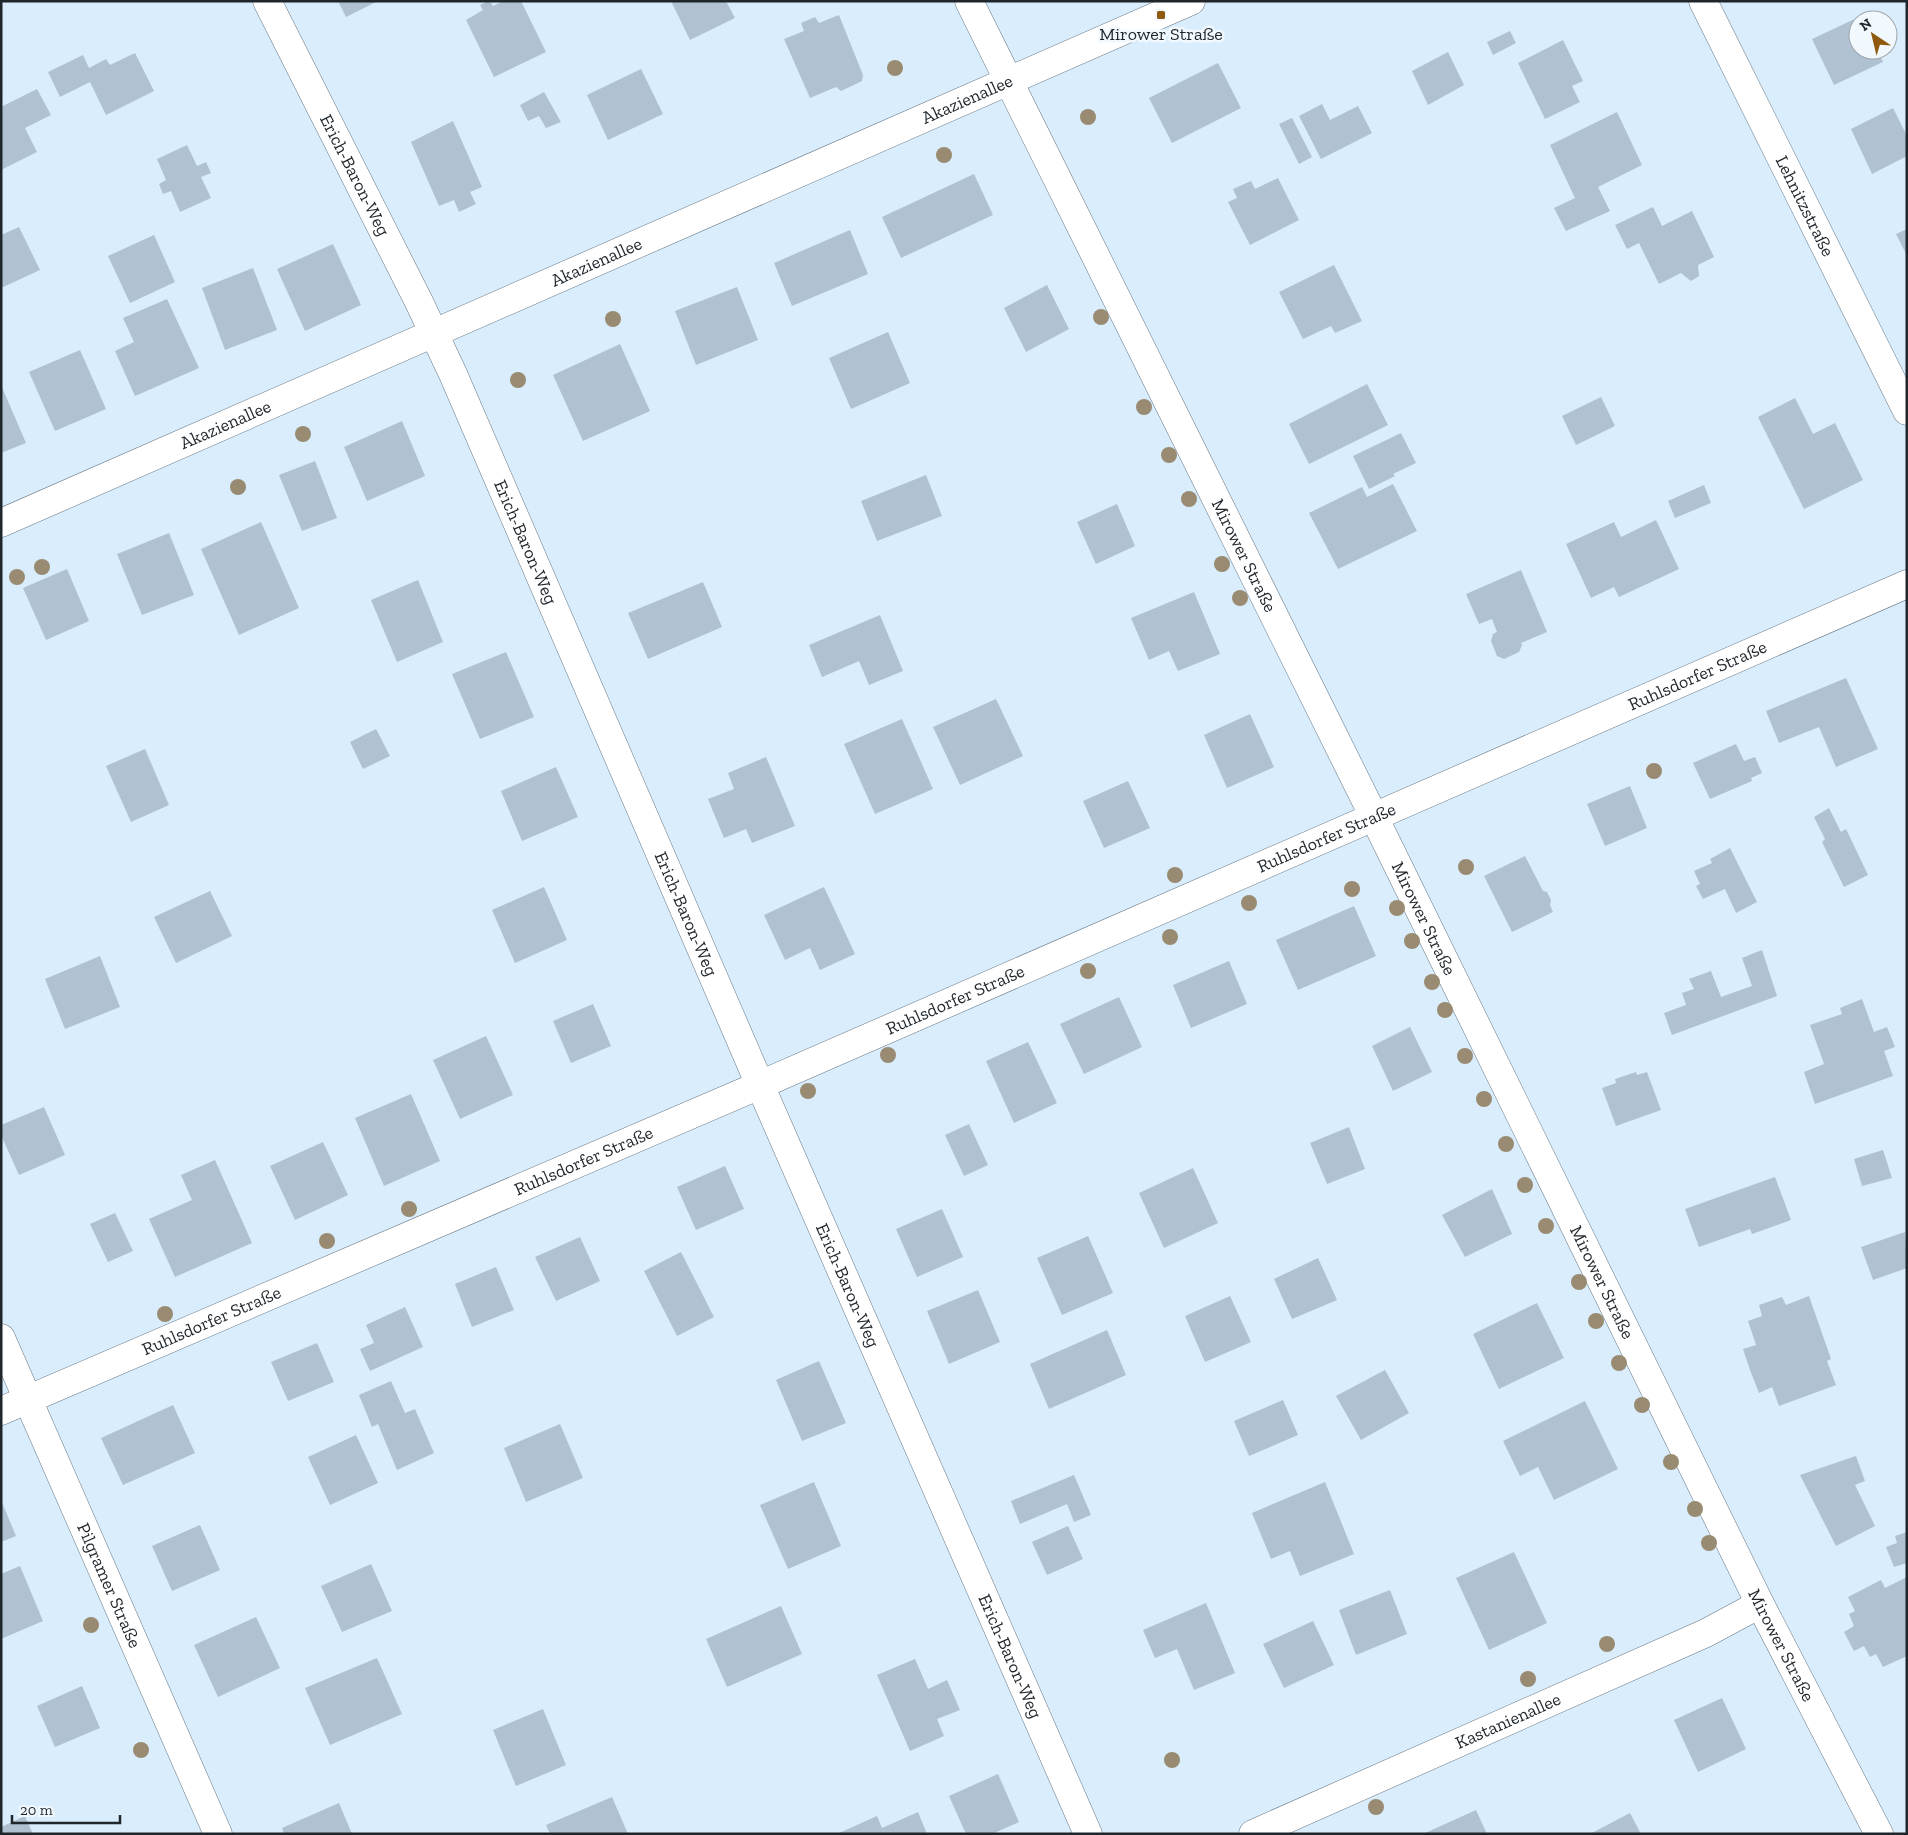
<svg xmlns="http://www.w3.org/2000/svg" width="1908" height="1835" font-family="'Zilla Slab',serif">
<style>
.building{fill:#b0c2d1}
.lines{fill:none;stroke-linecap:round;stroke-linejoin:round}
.minor-casing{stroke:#677885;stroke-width:29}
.tertiary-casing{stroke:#677885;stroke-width:29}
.minor{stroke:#fff;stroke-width:28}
.tertiary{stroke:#fff;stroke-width:28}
.tree{fill:#988b71}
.poi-dot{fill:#8f590e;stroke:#f1f9ff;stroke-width:2}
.labels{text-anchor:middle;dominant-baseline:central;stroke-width:5;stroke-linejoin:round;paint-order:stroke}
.poi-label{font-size:18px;fill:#1f262c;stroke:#f1f9ff}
.street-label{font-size:18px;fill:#1f262c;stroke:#f1f9ff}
</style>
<rect width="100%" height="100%" fill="#daedfc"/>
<g class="building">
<path d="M338 1H378L346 17Z"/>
<path d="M488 1H490L493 6 503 1H521L546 52 494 77 466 20 483 10 480 5Z"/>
<path d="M671 1H726L735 18 690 40Z"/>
<path d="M839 15 863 75 862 81 841 91 836 87 810 98 784 39 804 31 801 23 815 17 819 23Z"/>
<path d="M1861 16 1863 20H1858V50H1878L1883 62 1834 85 1812 39Z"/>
<path d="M1510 31 1516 43 1493 55 1487 42Z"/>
<path d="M1563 40 1583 81 1572 86 1580 102 1545 119 1518 63Z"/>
<path d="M1448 52 1464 85 1428 105 1412 71Z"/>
<path d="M135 53 154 91 106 115 90 82 60 97 48 72 83 55 89 68 106 59 110 65Z"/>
<path d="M1218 63 1241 108 1172 143 1149 98Z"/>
<path d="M641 69 663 114 608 140 587 95Z"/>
<path d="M37 89 51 115 25 128 37 152 1 170V107Z"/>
<path d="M544 92 561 122 546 128 539 116 528 121 520 105Z"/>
<path d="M1322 104 1330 120 1358 106 1372 133 1321 159 1299 116Z"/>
<path d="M1893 108 1907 136V156L1872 174 1851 129Z"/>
<path d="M1617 112 1642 165 1598 187 1610 211 1566 231 1554 208 1575 198 1550 145Z"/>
<path d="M1292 118 1312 157 1299 164 1279 124Z"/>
<path d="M453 121 482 187 470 192 476 204 459 212 454 200 439 206 411 142Z"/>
<path d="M187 145 197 166 206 162 211 173 201 177 211 198 180 212 171 191 163 194 159 184 166 180 157 159Z"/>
<path d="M974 174 993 215 901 258 882 217Z"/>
<path d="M1278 178 1299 220 1250 245 1228 202 1237 198 1233 189 1251 181 1255 189Z"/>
<path d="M1653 207 1662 226 1692 211 1714 257 1698 265 1699 276 1691 281 1681 273 1659 284 1639 243 1627 249 1615 225Z"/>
<path d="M19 227 40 270 1 288V235Z"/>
<path d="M1907 229V256L1896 234Z"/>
<path d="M850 230 868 274 792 306 774 263Z"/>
<path d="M154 235 175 282 130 303 108 256Z"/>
<path d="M333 244 361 305 305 331 277 269Z"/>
<path d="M1334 265 1362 321 1335 333 1331 326 1303 339 1279 292Z"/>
<path d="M253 268 277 330 225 350 202 288Z"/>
<path d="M1047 285 1069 329 1026 352 1004 308Z"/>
<path d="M737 287 758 340 696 365 675 311Z"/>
<path d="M167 299 199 368 135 396 115 351 134 342 123 318Z"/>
<path d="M888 332 910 383 851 409 829 358Z"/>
<path d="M620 344 650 411 583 441 553 375Z"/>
<path d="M80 350 106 409 55 431 29 372Z"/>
<path d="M1367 384 1388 425 1309 464 1289 424Z"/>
<path d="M1 385 26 443 1 453Z"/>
<path d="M1601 397 1615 426 1576 445 1562 416Z"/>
<path d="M1795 398 1813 434 1835 423 1863 480 1804 509 1758 417Z"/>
<path d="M402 421 425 476 367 501 344 447Z"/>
<path d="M1401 433 1416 463 1393 474 1395 476 1369 489 1353 456Z"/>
<path d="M315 461 337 518 302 531 279 475Z"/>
<path d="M926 475 942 516 877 541 861 501Z"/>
<path d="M1393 484 1417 531 1338 569 1309 513 1362 487 1367 497Z"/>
<path d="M1704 485 1711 503 1675 518 1668 501Z"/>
<path d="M1117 504 1135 546 1096 564 1077 522Z"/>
<path d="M1656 520 1679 569 1619 597 1614 587 1591 598 1566 544 1614 522 1621 537Z"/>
<path d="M261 522 299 608 239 635 201 549Z"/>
<path d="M169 533 194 595 142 615 117 554Z"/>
<path d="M67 569 89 621 46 640 23 588Z"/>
<path d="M1521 570 1547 632 1521 643 1522 645 1519 652 1504 659 1497 656 1491 641 1493 634 1497 632 1492 619 1479 624 1466 594Z"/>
<path d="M418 580 443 642 397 662 371 600Z"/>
<path d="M703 582 722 627 648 659 628 613Z"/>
<path d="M1194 592 1220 654 1178 671 1169 651 1149 660 1131 618Z"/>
<path d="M880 615 903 671 869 685 859 661 822 677 809 645Z"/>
<path d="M506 652 534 717 480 739 452 674Z"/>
<path d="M1846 678 1878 749 1836 767 1819 727 1779 743 1766 711Z"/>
<path d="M996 699 1023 756 960 785 933 727Z"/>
<path d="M1250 714 1274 767 1227 788 1204 735Z"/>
<path d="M902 719 933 789 875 814 844 744Z"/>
<path d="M376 729 390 756 363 769 350 742Z"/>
<path d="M1736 744 1744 761 1755 757 1762 773 1751 778 1752 781 1710 799 1693 763Z"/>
<path d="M145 749 169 805 131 822 106 766Z"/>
<path d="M766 757 795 826 752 843 746 829 724 838 708 799 734 789 728 773Z"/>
<path d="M556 767 578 817 522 841 501 791Z"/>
<path d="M1128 781 1150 828 1104 848 1083 801Z"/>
<path d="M1630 786 1647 828 1605 846 1587 804Z"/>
<path d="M1829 808 1841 832 1846 829 1868 875 1844 887 1822 842 1825 839 1814 817Z"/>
<path d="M1730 848 1757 902 1736 913 1725 889 1703 899 1696 886 1700 884 1694 871 1712 863 1710 859Z"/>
<path d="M1525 856 1543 891 1547 892 1551 900 1550 905 1553 912 1512 932 1484 876Z"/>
<path d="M544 887 567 940 515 963 492 910Z"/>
<path d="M824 887 855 954 820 970 810 948 785 960 764 915Z"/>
<path d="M210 891 232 936 176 963 154 917Z"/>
<path d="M1354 906 1376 956 1298 990 1276 940Z"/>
<path d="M1762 950 1777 996 1672 1035 1664 1013 1686 1005 1682 993 1694 989 1689 979 1711 971 1721 997 1752 986 1742 958Z"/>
<path d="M100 956 120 1007 65 1029 45 979Z"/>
<path d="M1229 961 1247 1004 1191 1028 1173 985Z"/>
<path d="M1119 997 1142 1047 1084 1074 1060 1024Z"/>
<path d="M1862 999 1874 1032 1887 1027 1895 1047 1884 1051 1893 1076 1815 1104 1804 1072 1824 1064 1810 1025 1842 1014 1840 1008Z"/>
<path d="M593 1004 611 1046 571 1063 553 1021Z"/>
<path d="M1410 1027 1432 1072 1393 1091 1372 1046Z"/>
<path d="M486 1036 513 1095 460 1119 433 1060Z"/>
<path d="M1028 1042 1057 1103 1014 1123 986 1061Z"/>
<path d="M1636 1072 1637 1075 1647 1072 1661 1110 1616 1126 1602 1088 1616 1083 1615 1079Z"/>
<path d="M411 1094 440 1161 384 1186 355 1118Z"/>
<path d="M44 1107 65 1155 19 1175 1 1135V1125Z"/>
<path d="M969 1124 988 1165 964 1176 945 1135Z"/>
<path d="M1349 1127 1365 1169 1327 1184 1310 1143Z"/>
<path d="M323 1142 348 1195 295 1220 270 1166Z"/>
<path d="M1883 1150 1892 1178 1862 1186 1854 1159Z"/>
<path d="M215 1160 252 1243 175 1277 149 1219 192 1200 181 1175Z"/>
<path d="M725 1166 744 1209 696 1230 677 1187Z"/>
<path d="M1193 1168 1218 1223 1164 1248 1139 1193Z"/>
<path d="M1775 1177 1791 1220 1752 1234 1750 1229 1699 1247 1685 1209Z"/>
<path d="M1492 1189 1512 1234 1465 1257 1442 1215Z"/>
<path d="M942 1209 963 1257 917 1277 896 1229Z"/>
<path d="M115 1213 133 1251 108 1262 90 1224Z"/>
<path d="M1905 1232 1907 1268 1873 1280 1861 1247Z"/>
<path d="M1088 1236 1113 1293 1062 1315 1037 1258Z"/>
<path d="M580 1237 600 1281 556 1301 535 1257Z"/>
<path d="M681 1252 714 1317 677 1336 644 1271Z"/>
<path d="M1318 1258 1337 1300 1292 1319 1274 1279Z"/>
<path d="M496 1267 514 1310 472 1327 455 1284Z"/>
<path d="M978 1290 1000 1342 949 1364 927 1311Z"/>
<path d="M1230 1296 1251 1342 1205 1362 1185 1316Z"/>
<path d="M1809 1296 1831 1359 1827 1361 1836 1385 1779 1406 1772 1387 1759 1393 1750 1370 1743 1349 1756 1345 1748 1321 1762 1316 1759 1305 1782 1297 1786 1305Z"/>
<path d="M1537 1303 1564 1358 1499 1389 1473 1334Z"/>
<path d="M405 1307 423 1347 370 1371 360 1349 374 1343 366 1325Z"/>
<path d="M1107 1330 1126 1375 1049 1409 1030 1364Z"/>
<path d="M317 1343 334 1382 288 1401 271 1362Z"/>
<path d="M819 1361 846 1423 802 1441 776 1380Z"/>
<path d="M1385 1370 1409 1413 1361 1440 1336 1396Z"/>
<path d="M391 1381 405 1413 415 1409 434 1453 397 1470 378 1424 372 1427 359 1395Z"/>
<path d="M1283 1400 1298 1435 1249 1456 1234 1421Z"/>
<path d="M1585 1401 1618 1469 1554 1500 1538 1467 1520 1476 1503 1441Z"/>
<path d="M173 1405 195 1453 123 1485 101 1438Z"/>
<path d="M560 1424 583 1478 526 1502 504 1448Z"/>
<path d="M356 1435 378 1483 330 1505 308 1457Z"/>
<path d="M1856 1456 1865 1481 1855 1485 1875 1526 1836 1546 1800 1475Z"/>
<path d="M1074 1475 1091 1515 1074 1522 1067 1504 1020 1524 1011 1501Z"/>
<path d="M814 1482 841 1546 788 1569 760 1505Z"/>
<path d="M1325 1482 1354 1554 1300 1576 1290 1551 1271 1559 1252 1513Z"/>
<path d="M1 1500 16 1536 1 1542Z"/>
<path d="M200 1525 220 1570 172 1591 152 1546Z"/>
<path d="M1068 1526 1083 1559 1047 1575 1032 1542Z"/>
<path d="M1907 1532V1563L1894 1567 1886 1547 1897 1543 1895 1536Z"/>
<path d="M1514 1552 1547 1623 1489 1650 1456 1578Z"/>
<path d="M371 1564 392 1611 342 1632 321 1586Z"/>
<path d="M20 1566 43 1621 1 1639V1574Z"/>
<path d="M1907 1577V1656L1883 1667 1876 1654 1870 1657 1864 1646 1854 1651 1844 1632 1854 1626 1849 1614 1855 1611 1848 1597 1881 1580 1885 1588Z"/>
<path d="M1390 1590 1407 1634 1356 1655 1339 1610Z"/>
<path d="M1206 1603 1235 1673 1194 1690 1177 1649 1155 1658 1143 1630Z"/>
<path d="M781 1606 802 1654 727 1687 706 1639Z"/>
<path d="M256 1617 280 1668 218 1697 194 1645Z"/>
<path d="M1313 1621 1334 1665 1284 1688 1263 1644Z"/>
<path d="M377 1658 402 1714 330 1745 305 1688Z"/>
<path d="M915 1659 928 1689 947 1680 960 1710 937 1719 944 1736 910 1751 877 1675Z"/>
<path d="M82 1686 100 1728 55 1747 37 1706Z"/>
<path d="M1722 1698 1746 1749 1698 1772 1674 1720Z"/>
<path d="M543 1709 566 1765 516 1786 493 1730Z"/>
<path d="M998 1774 1019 1822 992 1834H966L949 1796Z"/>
<path d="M612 1797 628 1834H550L546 1825Z"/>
<path d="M339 1803 352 1834H284L282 1828Z"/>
<path d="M1476 1810 1487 1834H1423Z"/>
<path d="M918 1812 927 1834H837L877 1816 882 1828Z"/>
<path d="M1630 1813 1641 1834H1590Z"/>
<path d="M25 1816 33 1834H1V1827Z"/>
</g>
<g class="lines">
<g class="minor-casing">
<g id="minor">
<path id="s1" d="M267 1 419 302 453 374 760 1085 1088 1834"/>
<path id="s2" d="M969 1 1374 817 1760 1604 1879 1834"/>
<path id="s3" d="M1703 1 1907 411"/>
<path id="s4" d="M1 1338 218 1834"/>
<path id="s5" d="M1 1411 760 1085 1907 584"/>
<path id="s6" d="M1253 1834 1706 1633 1760 1604"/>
</g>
</g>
<g class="tertiary-casing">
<g id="tertiary">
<path id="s7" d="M1 523 1191 1"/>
</g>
</g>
<use href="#minor" class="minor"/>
<use href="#tertiary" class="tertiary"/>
</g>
<g class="tree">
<circle cx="895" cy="68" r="8"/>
<circle cx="1088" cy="117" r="8"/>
<circle cx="944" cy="155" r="8"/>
<circle cx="1101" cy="317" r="8"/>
<circle cx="613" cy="319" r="8"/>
<circle cx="518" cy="380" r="8"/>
<circle cx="1144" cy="407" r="8"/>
<circle cx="303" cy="434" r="8"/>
<circle cx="1169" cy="455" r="8"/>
<circle cx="238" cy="487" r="8"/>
<circle cx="1189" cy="499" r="8"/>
<circle cx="1222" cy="564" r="8"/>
<circle cx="42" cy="567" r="8"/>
<circle cx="17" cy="577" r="8"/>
<circle cx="1240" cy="598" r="8"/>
<circle cx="1654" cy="771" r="8"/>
<circle cx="1466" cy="867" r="8"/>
<circle cx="1175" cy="875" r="8"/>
<circle cx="1352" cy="889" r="8"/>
<circle cx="1249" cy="903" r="8"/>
<circle cx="1397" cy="908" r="8"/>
<circle cx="1170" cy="937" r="8"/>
<circle cx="1412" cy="941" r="8"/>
<circle cx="1088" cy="971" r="8"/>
<circle cx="1432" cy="982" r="8"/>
<circle cx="1445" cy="1010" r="8"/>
<circle cx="888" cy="1055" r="8"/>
<circle cx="1465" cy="1056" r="8"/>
<circle cx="808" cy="1091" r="8"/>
<circle cx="1484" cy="1099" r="8"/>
<circle cx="1506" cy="1144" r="8"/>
<circle cx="1525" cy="1185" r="8"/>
<circle cx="409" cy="1209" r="8"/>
<circle cx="1546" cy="1226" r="8"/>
<circle cx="327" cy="1241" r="8"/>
<circle cx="1579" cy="1282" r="8"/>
<circle cx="165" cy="1314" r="8"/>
<circle cx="1596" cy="1321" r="8"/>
<circle cx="1619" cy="1363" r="8"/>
<circle cx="1642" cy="1405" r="8"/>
<circle cx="1671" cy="1462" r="8"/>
<circle cx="1695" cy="1509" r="8"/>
<circle cx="1709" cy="1543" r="8"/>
<circle cx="91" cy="1625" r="8"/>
<circle cx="1607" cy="1644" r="8"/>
<circle cx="1528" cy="1679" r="8"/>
<circle cx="141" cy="1750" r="8"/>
<circle cx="1172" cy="1760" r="8"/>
<circle cx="1376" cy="1807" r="8"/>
</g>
<rect class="poi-dot" x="1156" y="10" width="10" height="10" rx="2.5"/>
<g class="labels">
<g class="poi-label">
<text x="1161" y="34">Mirower Straße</text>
</g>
<g class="street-label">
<text stroke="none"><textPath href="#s7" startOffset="1055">Akazienallee</textPath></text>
<text stroke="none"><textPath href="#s1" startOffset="195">Erich-Baron-Weg</textPath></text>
<text stroke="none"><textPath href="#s3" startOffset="229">Lehnitzstraße</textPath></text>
<text stroke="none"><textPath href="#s7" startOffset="650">Akazienallee</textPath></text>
<text stroke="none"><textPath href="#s7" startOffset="245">Akazienallee</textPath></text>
<text stroke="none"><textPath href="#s1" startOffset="600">Erich-Baron-Weg</textPath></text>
<text stroke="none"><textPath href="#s2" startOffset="619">Mirower Straße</textPath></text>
<text stroke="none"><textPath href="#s5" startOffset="1849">Ruhlsdorfer Straße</textPath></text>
<text stroke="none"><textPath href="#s5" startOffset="1444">Ruhlsdorfer Straße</textPath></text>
<text stroke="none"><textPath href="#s1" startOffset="1005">Erich-Baron-Weg</textPath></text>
<text stroke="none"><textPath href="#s2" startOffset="1024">Mirower Straße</textPath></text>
<text stroke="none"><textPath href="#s5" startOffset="1039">Ruhlsdorfer Straße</textPath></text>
<text stroke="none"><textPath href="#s5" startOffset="634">Ruhlsdorfer Straße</textPath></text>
<text stroke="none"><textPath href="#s2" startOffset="1429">Mirower Straße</textPath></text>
<text stroke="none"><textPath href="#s1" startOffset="1410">Erich-Baron-Weg</textPath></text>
<text stroke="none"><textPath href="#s5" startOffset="229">Ruhlsdorfer Straße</textPath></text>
<text stroke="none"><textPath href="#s4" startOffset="270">Pilgramer Straße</textPath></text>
<text stroke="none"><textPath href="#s2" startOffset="1834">Mirower Straße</textPath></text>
<text stroke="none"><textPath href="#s1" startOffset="1815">Erich-Baron-Weg</textPath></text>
<text stroke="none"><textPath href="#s6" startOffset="279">Kastanienallee</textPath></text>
</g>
</g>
<rect width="1908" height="1835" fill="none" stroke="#1f262c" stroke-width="5"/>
<g transform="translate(1873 35) rotate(325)"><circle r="24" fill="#f1f9ff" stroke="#9da5ab"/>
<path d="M0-4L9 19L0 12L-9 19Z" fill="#8f590e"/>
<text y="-8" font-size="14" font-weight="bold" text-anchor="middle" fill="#1f262c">N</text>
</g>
<path d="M12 1815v8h108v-8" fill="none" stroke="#1f262c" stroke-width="2.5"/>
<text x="20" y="1815" font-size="15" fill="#1f262c" stroke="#f1f9ff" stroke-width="4" paint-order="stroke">20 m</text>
</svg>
